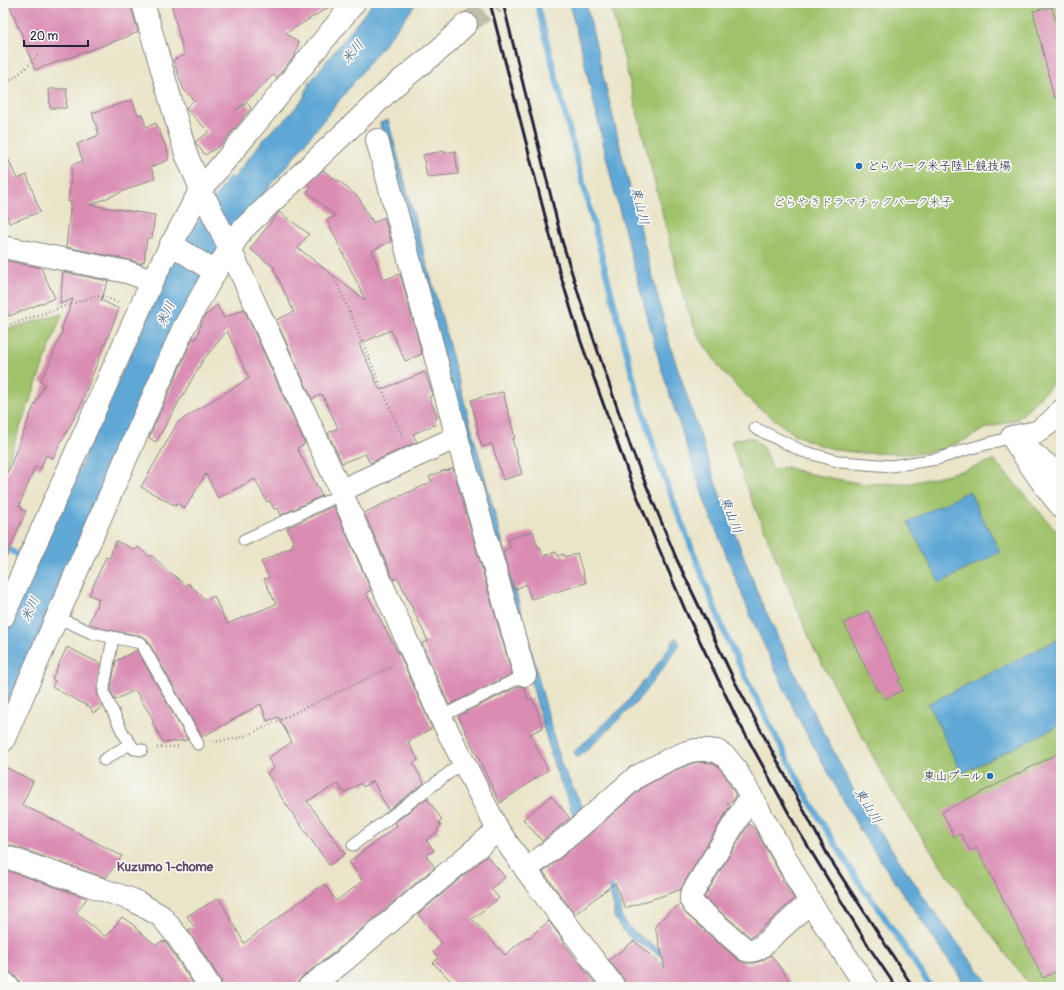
<svg xmlns="http://www.w3.org/2000/svg" width="1064" height="990" font-family="Pangolin,'Klee One',sans-serif">
<style>
.green{fill:#a0c26b;stroke:#617253}
.water{fill:#5ea8d6;stroke:#406588}
.lines{fill:none;stroke-linecap:round;stroke-linejoin:round}
.stream{stroke:#5ea8d6;stroke-width:6}
.building{fill:#da8cb3}
.street-tunnel{stroke:#c2beac;stroke-width:22;stroke-dasharray:22 11;stroke-linecap:butt}
.lane-casing{stroke:#868482;stroke-width:13}
.street-casing{stroke:#868482;stroke-width:24}
.secondary-casing{stroke:#868482;stroke-width:24}
.path{stroke:#868482;stroke-width:2.5;stroke-dasharray:1 3;stroke-linecap:butt}
.lane{stroke:#fff;stroke-width:11}
.street{stroke:#fff;stroke-width:22}
.secondary{stroke:#fff;stroke-width:22}
.rail{stroke:#22223b;stroke-width:3}
.poi-dot{fill:#1f6fb2;stroke:#f6f6f2;stroke-width:1.5}
.labels{text-anchor:middle;dominant-baseline:central;stroke-width:3.5;stroke-linejoin:round;paint-order:stroke}
.poi-label{font-size:12px;fill:#22223b;stroke:#f6f6f2;text-anchor:start}
.park-label{font-size:12px;fill:#4e5a4c;stroke:#f6f6f2}
.water-label{font-size:13px;font-style:italic;fill:#3a5879;stroke:#f6f6f2}
.neighbourhood-label{font-size:13px;font-weight:bold;fill:#624765;stroke:#f6f6f2}
</style>
<rect width="100%" height="100%" fill="#f6f6f2"/>
<filter id="ink" filterUnits="userSpaceOnUse"><feTurbulence type="fractalNoise" baseFrequency=".025" numOctaves="2"/><feDisplacementMap in="SourceGraphic" scale="8" xChannelSelector="R" yChannelSelector="G"/><feConvolveMatrix kernelMatrix="1 2 1 2 8 2 1 2 1" color-interpolation-filters="sRGB"/></filter>
<filter id="wash" filterUnits="userSpaceOnUse"><feTurbulence type="fractalNoise" baseFrequency=".012" numOctaves="4" result="noise"/><feDisplacementMap in="SourceGraphic" scale="16" xChannelSelector="R" yChannelSelector="G"/><feGaussianBlur stdDeviation="0.9" result="paint"/><feColorMatrix in="noise" values="0 0 0 0 0 0 0 0 0 0 0 0 0 0 0 0 0 1.4 0 .05"/><feComposite in="paint" operator="in"/></filter>
<g filter="url(#wash)">
<rect width="100%" height="100%" fill="#eae5c8"/>
<g class="green">
<path d="M610 3H1059L1061 12V376L1018 419 984 429 967 439 940 450 914 454 861 453 837 450 816 444 794 434 754 404 723 372 698 336 683 296Z"/>
<path d="M62 314 3 474V330Z"/>
<path d="M743 438C747 438 750 437 753 438 764 444 768 460 773 470L786 467 805 473 864 484 911 483 965 470 994 460 1061 536V987H1031L966 902 898 802 814 649 746 486 731 441Z"/>
</g>
<g class="water">
<path d="M373 3H417L294 157 258 201 3 716V638L181 242 202 216 230 176 233 179 259 145 274 128 284 121 303 99 310 82Z"/>
<path d="M569 3H586L603 75 629 184 670 345 717 487 760 599 812 710 861 804 937 916 991 987H967L861 832 797 716 751 617 705 502 661 368 614 190 582 52Z"/>
<path d="M388 120 513 581 561 764 584 810 596 838 620 905C620 908 620 912 621 915 626 932 660 948 675 958L663 957 631 938 623 931 614 917V907L597 849 586 831 576 822 554 765 382 136 380 123Z"/>
<path d="M969 491 1000 552 940 583 908 522Z"/>
<path d="M676 637 680 644 664 667 635 704 578 758 574 752 624 706 660 661Z"/>
<path d="M1061 638V725L962 773 928 704Z"/>
</g>
<g class="lines">
<g class="stream">
<path d="M537 3 550 55 635 385 649 431 659 464 725 634 748 682 803 789 824 826 864 890 879 909 931 987"/>
<path d="M3 546 25 559"/>
</g>
</g>
<g id="blocks">
<g class="building">
<path d="M9 3H130L138 32 129 36 35 70 19 27H18Z"/>
<path d="M171 3H336L286 33 299 43 297 46 299 47 295 53 296 54 276 78 273 75 236 111 247 103 251 108 221 145 205 155 195 142 209 132 186 109V108L194 100 184 90 173 60 184 55Z"/>
<path d="M1052 7 1061 43V97L1054 98 1033 11Z"/>
<path d="M49 89H67L66 108H50Z"/>
<path d="M132 100 138 115 142 114 146 127 156 123 168 153V160L151 167 155 178 90 205 155 215 152 238H147L144 262 142 261V264L130 260 66 247 71 201 68 202 72 165 83 161 77 144 99 135 92 113Z"/>
<path d="M3 147 17 179 27 175 40 212 9 223 3 202Z"/>
<path d="M444 151V153L455 151 458 174 427 177 423 155Z"/>
<path d="M323 170 337 181 338 180 359 198 370 219 371 218 373 223 384 217 391 241 372 251 383 280 400 274 422 354 405 361 391 330 359 344 380 390 425 372 432 392 431 393 432 396 429 397 438 417 434 419 436 424 413 434 417 442 370 463 365 454 342 463 328 433 338 428 322 394 312 399 276 320 294 312 273 268H275L250 249 279 212 309 234 298 248 366 301 327 220 335 216 307 192 311 187 308 184Z"/>
<path d="M3 260 41 268 55 298 9 316 3 303Z"/>
<path d="M63 272 108 281 101 300 119 309 83 398 82 401H83L63 439H62L53 458 46 455 41 469 35 467 19 506 22 507 21 509 26 511 3 565V484L33 408 45 384 40 381 48 367 63 330H61L73 299 60 304Z"/>
<path d="M217 305 224 318 244 309 305 444 297 448 322 496 281 515 278 508 274 509 270 501 267 502 255 479 218 498 206 474 185 508 177 503 176 506 141 487 178 422 249 378 227 331 203 360 156 442 149 438 193 338 196 339 202 321 205 316Z"/>
<path d="M503 392 515 438 512 439 522 474 503 480 492 444 482 447 477 430 478 429 471 400Z"/>
<path d="M453 468 512 674 449 705 422 643 428 641 398 578 394 580 364 513 391 500 432 482 429 477 445 470 446 471Z"/>
<path d="M334 506 371 590 366 593 384 626 398 653H399L432 728 408 742 418 760 413 763 424 783 388 810 373 781 363 787 361 783 344 793 338 784 307 801 345 854 329 865 283 800 267 773 274 768 268 758 292 742 278 717 267 721 261 704 202 737 147 639 142 636 100 628 89 623 99 599 89 595 106 557 110 558 112 550 116 541 135 550 138 547 150 557 151 555 186 586 188 583 206 600 214 596 227 624 276 604 264 579 269 577 261 562 293 546 292 544 294 543 287 528Z"/>
<path d="M533 531 538 547H540L543 556 556 552 558 556 564 554V557L577 553 586 583 531 599 526 584 514 590 503 551 510 548 508 539Z"/>
<path d="M868 611 901 679 898 680 903 690 885 699 880 690 877 691 844 623Z"/>
<path d="M67 647 101 664 97 686V693L103 707 93 713 90 707 52 687 55 681 52 679Z"/>
<path d="M137 650 188 740 164 743 152 722 154 721 135 690 115 700 111 691V688L116 661Z"/>
<path d="M519 686 524 687 528 700 532 698 534 704 535 703 543 728 530 734 548 770 500 803 458 716Z"/>
<path d="M1061 752V969L1043 978 977 848 970 851 961 834 954 837 942 812Z"/>
<path d="M697 762 713 763 718 766 725 775 736 796 734 800 727 803 730 806 680 890 625 908 615 883 575 914 543 872 584 839 643 787 673 771 691 764Z"/>
<path d="M3 766 33 781 22 805 52 819 122 856 106 878 7 844H3Z"/>
<path d="M551 796 570 818 542 841 523 819Z"/>
<path d="M427 798 442 820 439 823 441 826 437 829 439 831 426 840 434 850 426 856 435 867 332 954 302 977 298 982 297 985 292 987H222L221 980 188 930 194 927 187 916 219 898 244 943 324 884 336 901 363 881 349 862 397 826 395 822Z"/>
<path d="M749 824 755 829 783 879 782 880 786 885 794 899 751 938 704 897Z"/>
<path d="M487 856 505 877 491 889 499 898 472 919 505 955 527 937 528 938 549 921 562 939 561 940 598 987H457L433 963 438 958 433 952 442 943 418 914Z"/>
<path d="M3 869 87 898 76 913 106 937 122 917 136 927 135 928 156 945 162 941 163 942 165 941 194 985 191 987H20V983L17 978 12 973 7 970H3Z"/>
<path d="M680 904 686 914 738 960 745 963H754L763 960 771 955 794 987H626L624 979 609 960 634 941 665 968 655 926 661 919Z"/>
</g>
</g>
</g>
<g filter="url(#ink)">
<use href="#blocks" fill-opacity="0" stroke="#868482" stroke-width="1"/>
<g class="lines">
<path class="street-tunnel" d="M466 24 495 3"/>
<g class="lane-casing">
<g id="lane">
<path d="M755 428 802 451 841 462 891 466 937 459 968 449 1012 437"/>
<path d="M244 540 342 494"/>
<path d="M57 617 92 633 141 643 198 744"/>
<path d="M113 638 104 687V693L123 733 134 749 142 750"/>
<path d="M440 717 525 675"/>
<path d="M104 760 123 748 131 744"/>
<path d="M353 845 449 773 463 761"/>
</g>
</g>
<g class="street-casing">
<g id="street">
<path d="M377 140 457 437 525 675"/>
<path d="M171 244 215 272"/>
<path d="M3 247 127 272 152 281"/>
<path d="M340 491 457 437"/>
<path d="M3 617 152 281 201 189 234 150 354 3"/>
<path d="M3 741 120 472 183 329 215 272 242 230 394 86 439 50 466 24"/>
<path d="M751 796 691 895V900L694 905 746 950C752 952 756 950 761 947L810 902"/>
<path d="M3 856 133 900 161 916 178 937 210 987"/>
<path d="M526 870 576 830 636 777 668 760 687 752 696 750H707L717 751 726 757 735 768 813 907 867 987"/>
<path d="M3 982 8 987"/>
<path d="M309 987 340 964 498 830"/>
</g>
</g>
<g class="secondary-casing">
<g id="secondary">
<path d="M143 3 186 154 201 189"/>
<path d="M207 202 230 249 342 494 441 718 498 830 537 885 614 987"/>
<path d="M1012 437C1027 461 1042 484 1061 506"/>
<path d="M1012 437 1037 432 1051 422 1061 411"/>
<path d="M1028 450 1061 476"/>
</g>
</g>
<g class="path">
<path d="M3 84C17 77 28 66 39 54"/>
<path d="M335 278 403 438"/>
<path d="M3 327 95 296 105 297 119 303"/>
<path d="M213 742 235 739 248 735 395 665"/>
<path d="M157 748 180 746"/>
</g>
<use href="#lane" class="lane"/>
<use href="#street" class="street"/>
<use href="#secondary" class="secondary"/>
<g class="rail">
<path d="M490 3 559 270 581 342 631 481 654 537 686 612 737 719 798 830 871 950 896 987"/>
<path d="M503 3 562 241 580 299 631 448 677 560 735 682 830 859 913 987"/>
</g>
</g>
</g>
<g class="poi-dot">
<circle cx="859" cy="166" r="4"/>
<circle cx="990" cy="776" r="4"/>
</g>
<g class="labels">
<g class="poi-label">
<text x="867" y="166">どらパーク米子陸上競技場</text>
<text x="982" y="776" text-anchor="end">東山プール</text>
</g>
<g class="park-label">
<text x="863" y="202">どらやきドラマチックパーク米子</text>
</g>
<g class="water-label">
<text transform="translate(353 52) rotate(-51)">米川</text>
<text transform="translate(640 206) rotate(76)">東山川</text>
<text transform="translate(166 314) rotate(-66)">米川</text>
<text transform="translate(731 515) rotate(69)">東山川</text>
<text transform="translate(30 609) rotate(-65)">米川</text>
<text transform="translate(868 806) rotate(58)">東山川</text>
</g>
<g class="neighbourhood-label">
<text x="165" y="867">Kuzumo 1-chome</text>
</g>
</g>
<rect width="1064" height="990" fill="none" stroke="#f6f6f2" stroke-width="16"/>
<path d="M24 40v6h64v-6" fill="none" stroke="#22223b" stroke-width="2"/>
<text x="30" y="40" font-size="12" fill="#22223b" stroke="#f6f6f2" stroke-width="3" paint-order="stroke">20 m</text>
</svg>
